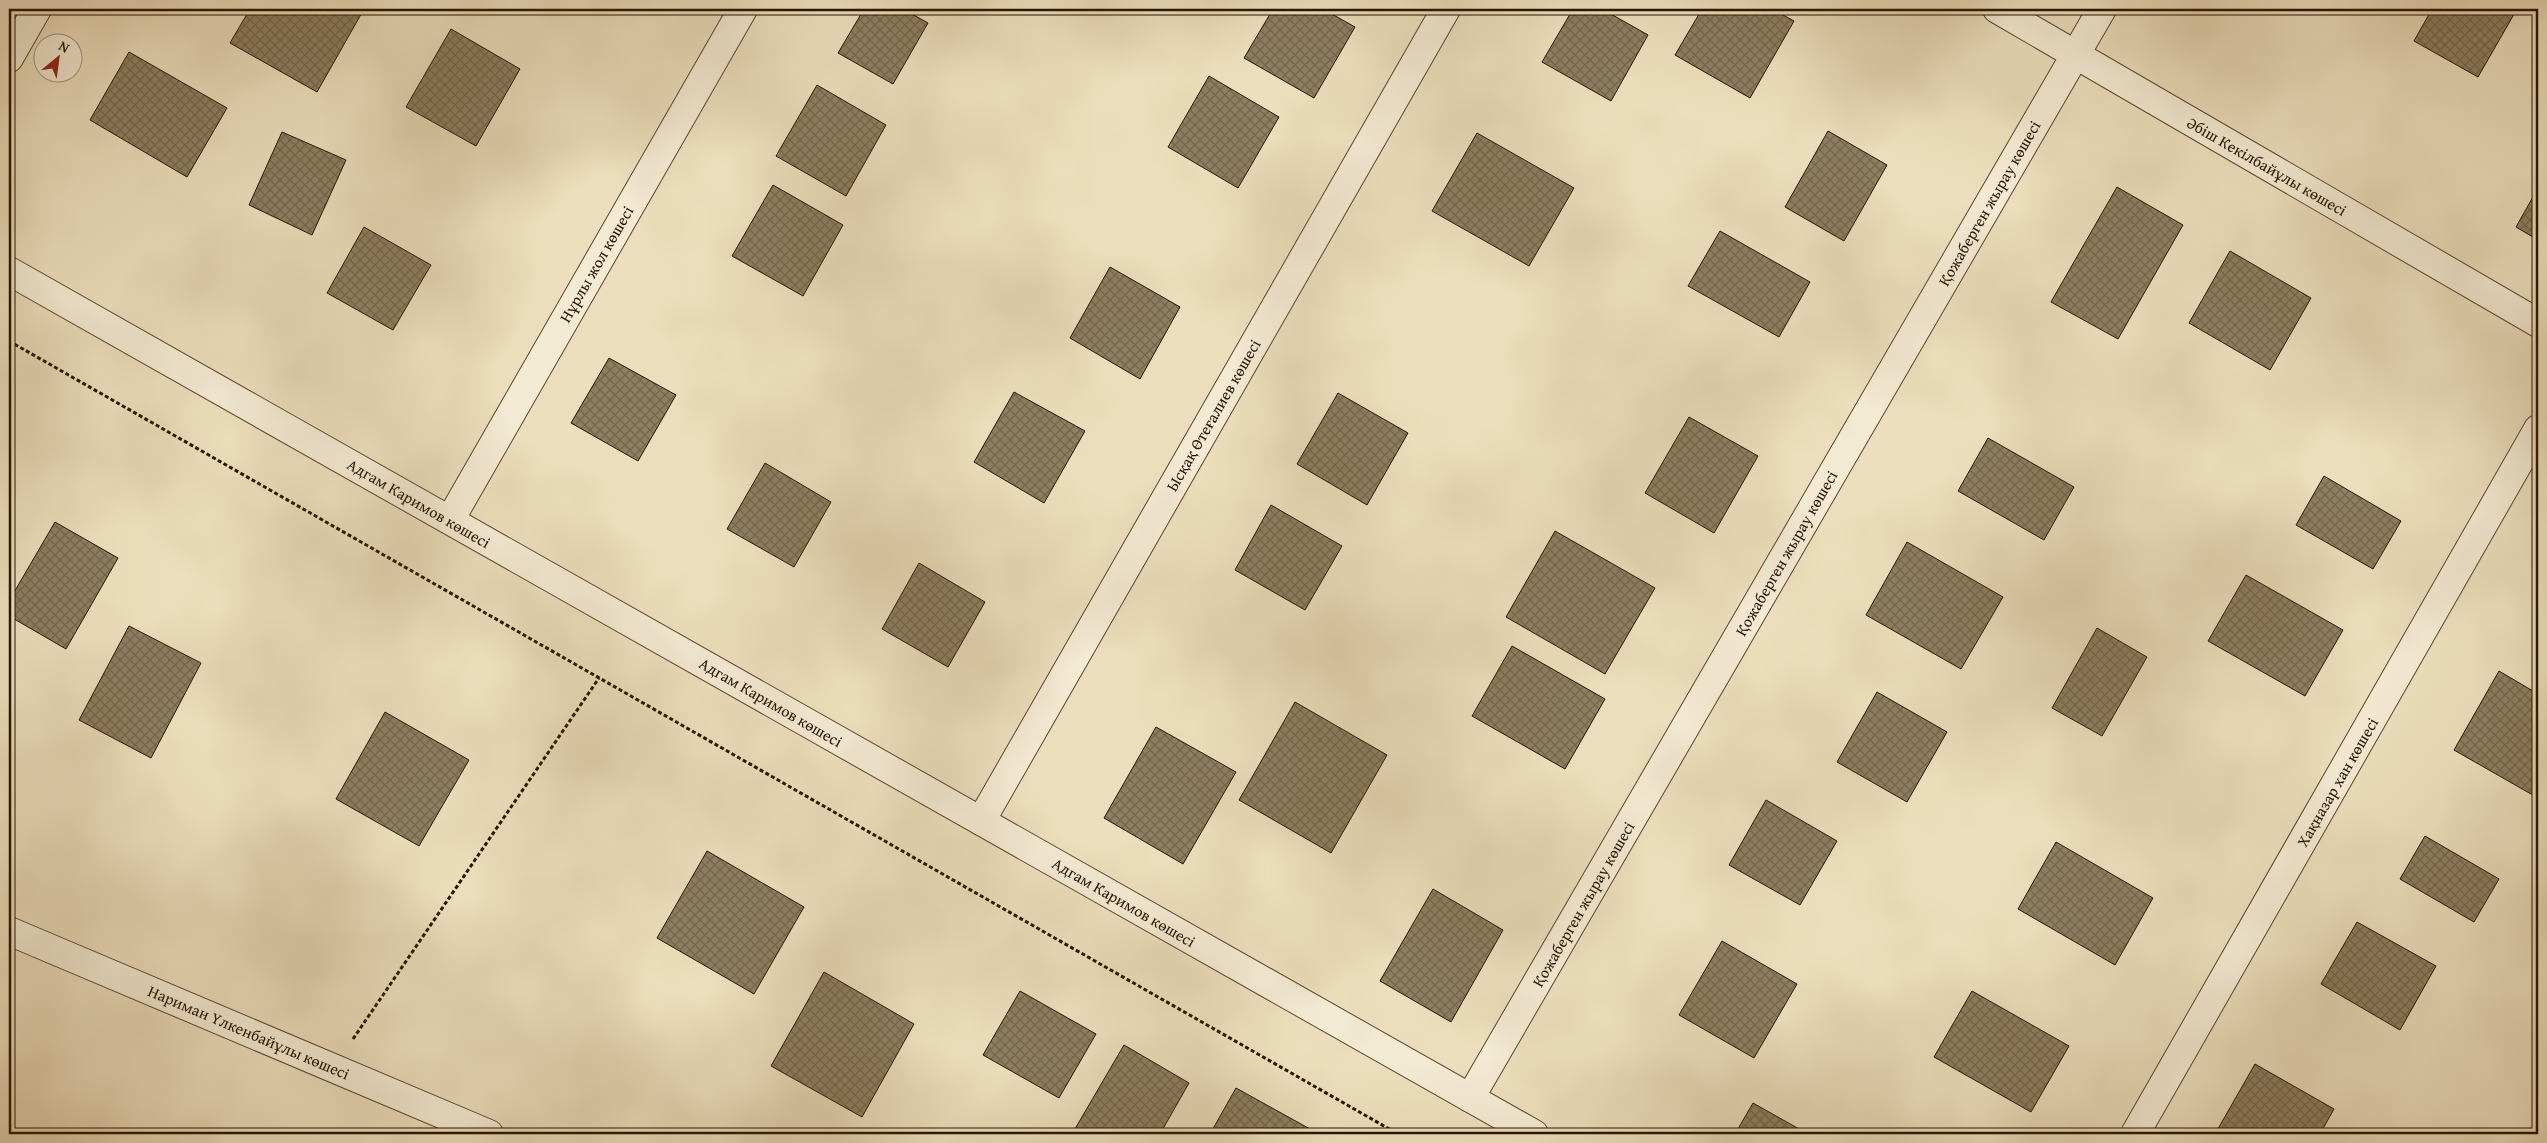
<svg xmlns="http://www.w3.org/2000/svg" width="2547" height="1143" font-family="'Gentium Book Plus',serif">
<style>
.building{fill:url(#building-cross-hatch);stroke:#281500}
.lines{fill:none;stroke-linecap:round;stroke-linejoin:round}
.street-casing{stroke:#59472f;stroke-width:30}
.path{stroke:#281500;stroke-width:3;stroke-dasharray:4 2.5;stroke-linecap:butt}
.street{stroke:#f3ead3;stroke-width:28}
.labels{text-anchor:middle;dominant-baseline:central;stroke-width:5;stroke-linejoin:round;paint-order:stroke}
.street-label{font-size:16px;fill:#281500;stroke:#f3ead3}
</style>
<defs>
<pattern id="building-cross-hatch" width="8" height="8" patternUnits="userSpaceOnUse" patternTransform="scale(1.25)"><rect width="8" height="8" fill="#8e7e62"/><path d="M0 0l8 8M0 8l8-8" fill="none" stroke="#74664e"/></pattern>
</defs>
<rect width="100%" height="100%" fill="#ecdebc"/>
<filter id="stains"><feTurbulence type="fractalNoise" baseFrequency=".004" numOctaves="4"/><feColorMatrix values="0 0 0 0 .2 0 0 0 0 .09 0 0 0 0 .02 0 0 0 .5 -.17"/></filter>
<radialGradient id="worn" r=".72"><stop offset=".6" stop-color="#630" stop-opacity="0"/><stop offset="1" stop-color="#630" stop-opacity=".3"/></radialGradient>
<g class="building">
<path d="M250 9H364L317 92 230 43Z"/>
<path d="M864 9H903L928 23 893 84 838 53Z"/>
<path d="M1273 9H1323L1355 27 1314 98 1244 58Z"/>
<path d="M1573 9H1602L1648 35 1611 101 1542 62Z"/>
<path d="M1702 9H1772L1794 21 1750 98 1675 55Z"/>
<path d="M2432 9H2517L2478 77 2414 41Z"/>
<path d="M451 29 520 69 476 146 406 107Z"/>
<path d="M129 52 227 108 187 177 90 120Z"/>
<path d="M1209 76 1279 117 1238 188 1168 147Z"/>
<path d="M817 85 886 125 846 196 776 156Z"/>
<path d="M1828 131 1887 165 1844 241 1785 207Z"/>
<path d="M282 132 346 160 312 235 249 205Z"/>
<path d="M1477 133 1574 188 1529 266 1432 211Z"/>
<path d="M773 185 843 225 803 296 732 256Z"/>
<path d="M2117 187 2183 225 2118 339 2051 302Z"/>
<path d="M2538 188V240L2516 227Z"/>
<path d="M364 227 431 265 393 330 327 293Z"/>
<path d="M1720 231 1810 282 1779 337 1688 286Z"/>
<path d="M2230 251 2311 298 2270 370 2189 323Z"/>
<path d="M1110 267 1180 307 1140 379 1070 338Z"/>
<path d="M609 358 676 395 638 461 571 423Z"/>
<path d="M1014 392 1085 431 1044 503 974 462Z"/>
<path d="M1338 393 1408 433 1367 505 1297 464Z"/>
<path d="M1689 417 1758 456 1714 533 1645 493Z"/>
<path d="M1988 438 2074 487 2044 540 1958 491Z"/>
<path d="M765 463 831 502 794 567 727 529Z"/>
<path d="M2324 476 2401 521 2373 569 2296 525Z"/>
<path d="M1271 505 1342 546 1305 610 1235 570Z"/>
<path d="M55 522 118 558 66 649 9 616V601Z"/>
<path d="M1555 531 1655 588 1605 674 1506 617Z"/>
<path d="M1907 542 2003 597 1961 669 1866 615Z"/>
<path d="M919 563 985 602 948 667 882 629Z"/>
<path d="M2246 575 2343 630 2305 696 2208 641Z"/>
<path d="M129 626 201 663 151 758 79 720Z"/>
<path d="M2097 628 2147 657 2102 736 2052 708Z"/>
<path d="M1512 646 1605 699 1565 769 1472 716Z"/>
<path d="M2499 671 2538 694V798L2454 750Z"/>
<path d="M1877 692 1947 732 1907 802 1837 762Z"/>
<path d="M1295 702 1387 755 1331 853 1239 800Z"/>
<path d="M385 712 469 760 419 846 336 799Z"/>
<path d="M1156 727 1236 772 1183 864 1104 818Z"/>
<path d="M1766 800 1837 841 1800 905 1729 865Z"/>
<path d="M2425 836 2499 879 2474 922 2400 879Z"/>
<path d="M2056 842 2153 898 2115 965 2018 909Z"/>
<path d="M707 851 804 907 754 994 657 938Z"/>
<path d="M1433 889 1503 930 1451 1022 1380 981Z"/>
<path d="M2357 922 2436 966 2400 1030 2321 984Z"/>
<path d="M1722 941 1797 984 1754 1058 1679 1015Z"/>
<path d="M824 972 914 1024 862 1117 771 1066Z"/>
<path d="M1020 991 1096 1034 1059 1098 983 1055Z"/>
<path d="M1972 991 2069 1046 2031 1112 1934 1057Z"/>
<path d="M1124 1045 1189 1083 1160 1134H1072Z"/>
<path d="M2255 1064 2334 1109 2320 1134H2215Z"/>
<path d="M1236 1088 1319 1134H1210Z"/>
<path d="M1753 1103 1808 1134H1735Z"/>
</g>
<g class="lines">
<g class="street-casing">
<g id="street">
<path d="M1997 9 2538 323"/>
<path d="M9 58 37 9"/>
<path d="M9 271 1534 1134"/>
<path d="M450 520 743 9"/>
<path d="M981 821 1446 9"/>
<path d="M9 931 489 1134"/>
<path d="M1470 1098 2102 9"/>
<path d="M2135 1134 2538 429"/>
</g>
</g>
<g class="path">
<path d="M9 341 1398 1134"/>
<path d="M353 1039 599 678"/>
</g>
<use href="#street" class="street"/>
</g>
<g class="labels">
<g class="street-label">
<text transform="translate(2267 166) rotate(30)">Әбіш Кекілбайұлы көшесі</text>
<text transform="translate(1989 203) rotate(-60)">Қожаберген жырау көшесі</text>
<text transform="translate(596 264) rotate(-60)">Нұрлы жол көшесі</text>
<text transform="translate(1213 415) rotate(-60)">Ысқақ Өтеғалиев көшесі</text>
<text transform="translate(419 503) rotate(30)">Адгам Каримов көшесі</text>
<text transform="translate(1786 553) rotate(-60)">Қожаберген жырау көшесі</text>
<text transform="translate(771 702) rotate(30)">Адгам Каримов көшесі</text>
<text transform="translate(2337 782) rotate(-60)">Хақназар хан көшесі</text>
<text transform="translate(1124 902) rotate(30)">Адгам Каримов көшесі</text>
<text transform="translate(1583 904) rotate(-60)">Қожаберген жырау көшесі</text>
<text transform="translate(249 1032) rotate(23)">Нариман Үлкенбайұлы көшесі</text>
</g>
</g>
<rect width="2547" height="1143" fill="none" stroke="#ecdebc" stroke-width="30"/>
<rect x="10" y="10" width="2527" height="1123" fill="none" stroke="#281500" stroke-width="2.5"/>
<rect x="15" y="15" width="2517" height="1113" fill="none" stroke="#281500"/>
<g transform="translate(58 58) rotate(29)"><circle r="24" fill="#f3ead3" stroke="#a2957f"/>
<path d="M0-4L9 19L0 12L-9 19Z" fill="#8f2418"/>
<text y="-8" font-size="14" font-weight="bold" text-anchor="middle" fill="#281500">N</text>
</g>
<rect width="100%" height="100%" filter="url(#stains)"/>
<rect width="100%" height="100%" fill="url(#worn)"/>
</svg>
